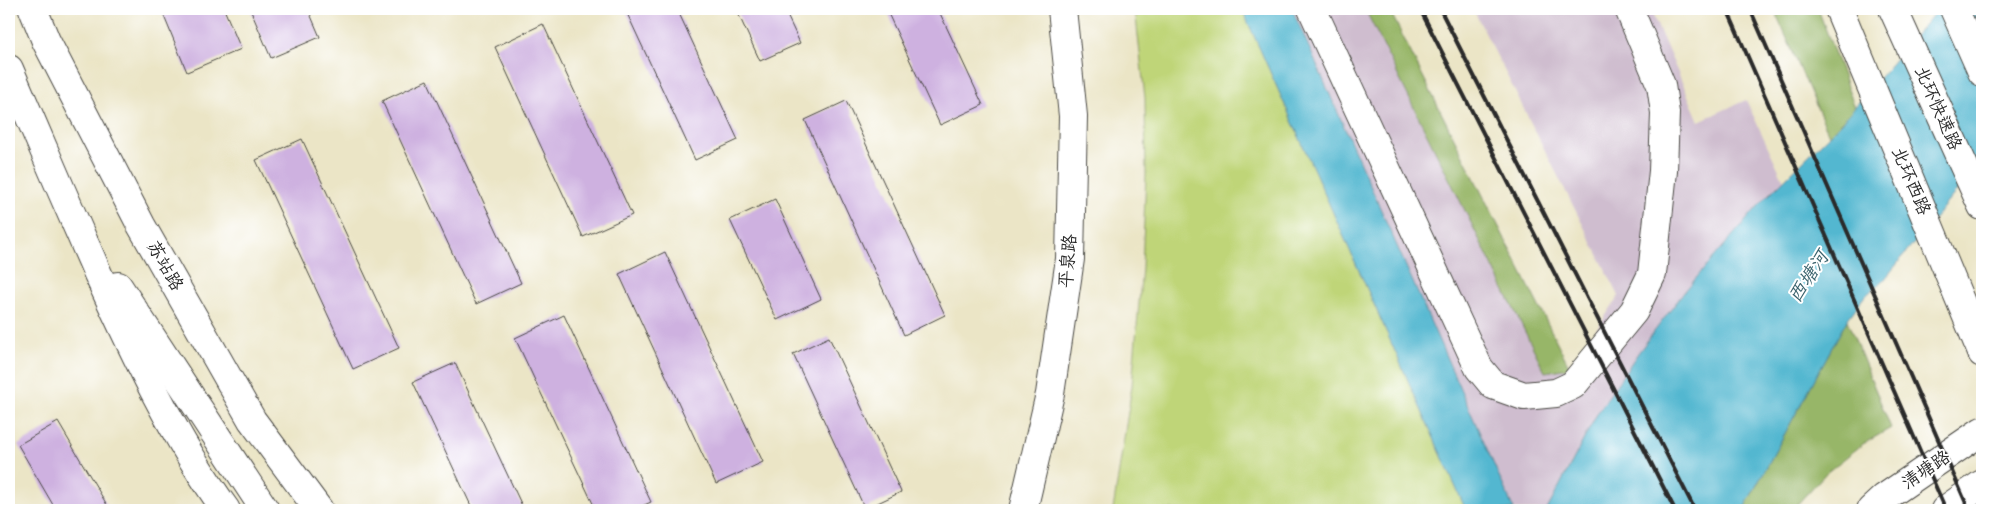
<svg xmlns="http://www.w3.org/2000/svg" width="1991" height="519" font-family="'Architects Daughter','LXGW WenKai TC',sans-serif">
<style>
.industrial{fill:#cfbdcf}
.green{fill:#bfd578;stroke:#758052}
.forest{fill:#97b668;stroke:#61704a}
.water{fill:#52b7d0;stroke:#3e717e}
.building{fill:#ceb1e0}
.lines{fill:none;stroke-linecap:round;stroke-linejoin:round}
.minor-casing{stroke:#484742;stroke-width:30}
.major-casing{stroke:#484742;stroke-width:30}
.highway-casing{stroke:#484742;stroke-width:30}
.minor{stroke:#fff;stroke-width:28}
.major{stroke:#fff;stroke-width:28}
.highway{stroke:#fff;stroke-width:28}
.rail{stroke:#2b2b2b;stroke-width:4}
.labels{text-anchor:middle;dominant-baseline:central;stroke-width:4;stroke-linejoin:round;paint-order:stroke}
.street-label{font-size:18px;fill:#2b2b2b;stroke:#fff}
.water-label{font-size:19px;font-style:italic;fill:#3b636d;stroke:#fff}
</style>
<rect width="100%" height="100%" fill="#fff"/>
<filter id="ink" filterUnits="userSpaceOnUse"><feTurbulence type="fractalNoise" baseFrequency=".02" numOctaves="2"/><feDisplacementMap in="SourceGraphic" scale="10" xChannelSelector="R" yChannelSelector="G"/><feConvolveMatrix kernelMatrix="1 2 1 2 8 2 1 2 1" color-interpolation-filters="sRGB"/></filter>
<filter id="wash" filterUnits="userSpaceOnUse"><feTurbulence type="fractalNoise" baseFrequency=".0096" numOctaves="4" result="noise"/><feDisplacementMap in="SourceGraphic" scale="20" xChannelSelector="R" yChannelSelector="G"/><feGaussianBlur stdDeviation="1.12" result="paint"/><feColorMatrix in="noise" values="0 0 0 0 0 0 0 0 0 0 0 0 0 0 0 0 0 1.4 0 .05"/><feComposite in="paint" operator="in"/></filter>
<g filter="url(#wash)">
<rect width="100%" height="100%" fill="#ebe5c6"/>
<path class="industrial" d="M1292 9H1365L1545 372 1570 368 1619 296 1473 9H1650L1699 121 1746 100 1784 181 1760 204 1685 291 1638 353 1572 461 1547 510H1513Z"/>
<path class="green" d="M1135 9H1242L1466 510H1113L1132 386 1142 267 1146 175 1145 98Z"/>
<g class="forest">
<path d="M1365 9H1389L1570 368 1545 372Z"/>
<path d="M1774 9H1818L1855 107 1829 135Z"/>
<path d="M1847 320 1891 428 1863 444 1826 473 1792 510H1743Z"/>
</g>
<g class="water">
<path d="M1242 9H1292L1514 510H1466Z"/>
<path d="M1938 9H1982V160L1884 280 1864 297 1847 320 1743 510H1547L1598 412 1638 353 1685 291 1760 204 1841 123Z"/>
</g>
<g id="blocks">
<g class="building">
<path d="M161 9H224L241 49 187 72Z"/>
<path d="M250 9H308L320 37 271 58Z"/>
<path d="M625 9H677L738 140 695 160Z"/>
<path d="M736 9H784L800 43 760 61Z"/>
<path d="M886 9H938L983 105 940 125Z"/>
<path d="M543 24 632 215 583 237 495 47Z"/>
<path d="M427 80 521 283 476 304 382 101Z"/>
<path d="M846 101 945 315 904 335 805 120Z"/>
<path d="M302 139 399 348 353 369 256 160Z"/>
<path d="M775 199 821 299 777 320 730 220Z"/>
<path d="M665 252 763 462 716 484 619 274Z"/>
<path d="M564 315 651 502 633 510H596L515 338Z"/>
<path d="M829 337 901 492 865 509 793 354Z"/>
<path d="M455 363 524 510H473L413 382Z"/>
<path d="M58 422 110 510H56L18 445Z"/>
</g>
</g>
</g>
<g filter="url(#ink)">
<use href="#blocks" fill-opacity="0" stroke="#484742" stroke-width="1"/>
<g class="lines">
<g class="minor-casing">
<g id="minor">
<path d="M1312 9 1479 368 1493 385 1524 396 1556 393 1573 385 1634 311 1652 274 1663 171 1665 113 1661 85 1629 9"/>
<path d="M1023 510 1050 394 1070 259 1073 116 1062 9"/>
</g>
</g>
<g class="major-casing">
<g id="major">
<path d="M33 9 46 41 141 225 252 420 319 510"/>
<path d="M1839 9 1982 353"/>
<path d="M9 69C38 137 68 206 98 274 135 355 174 438 226 510"/>
<path d="M118 286 265 510"/>
<path d="M1871 510 1884 498 1982 431"/>
<path d="M1945 510 1982 484"/>
</g>
</g>
<g class="highway-casing">
<g id="highway">
<path d="M1893 9 1982 206"/>
<path d="M1954 9 1982 72"/>
</g>
</g>
<use href="#minor" class="minor"/>
<use href="#major" class="major"/>
<use href="#highway" class="highway"/>
<g class="rail">
<path d="M1420 9 1675 510"/>
<path d="M1440 9 1695 510"/>
<path d="M1727 9 1946 510"/>
<path d="M1750 9 1969 510"/>
</g>
</g>
</g>
<g class="labels">
<g class="street-label">
<text transform="translate(1938 108) rotate(66)">北环快速路</text>
<text transform="translate(1911 181) rotate(67)">北环西路</text>
<text transform="translate(1068 261) rotate(-85)">平泉路</text>
<text transform="translate(165 266) rotate(60)">苏站路</text>
<text transform="translate(1926 470) rotate(-34)">清塘路</text>
</g>
<g class="water-label">
<text transform="translate(1809 277) rotate(-57)">西塘河</text>
</g>
</g>
<rect width="1991" height="519" fill="none" stroke="#fff" stroke-width="30"/>
</svg>
